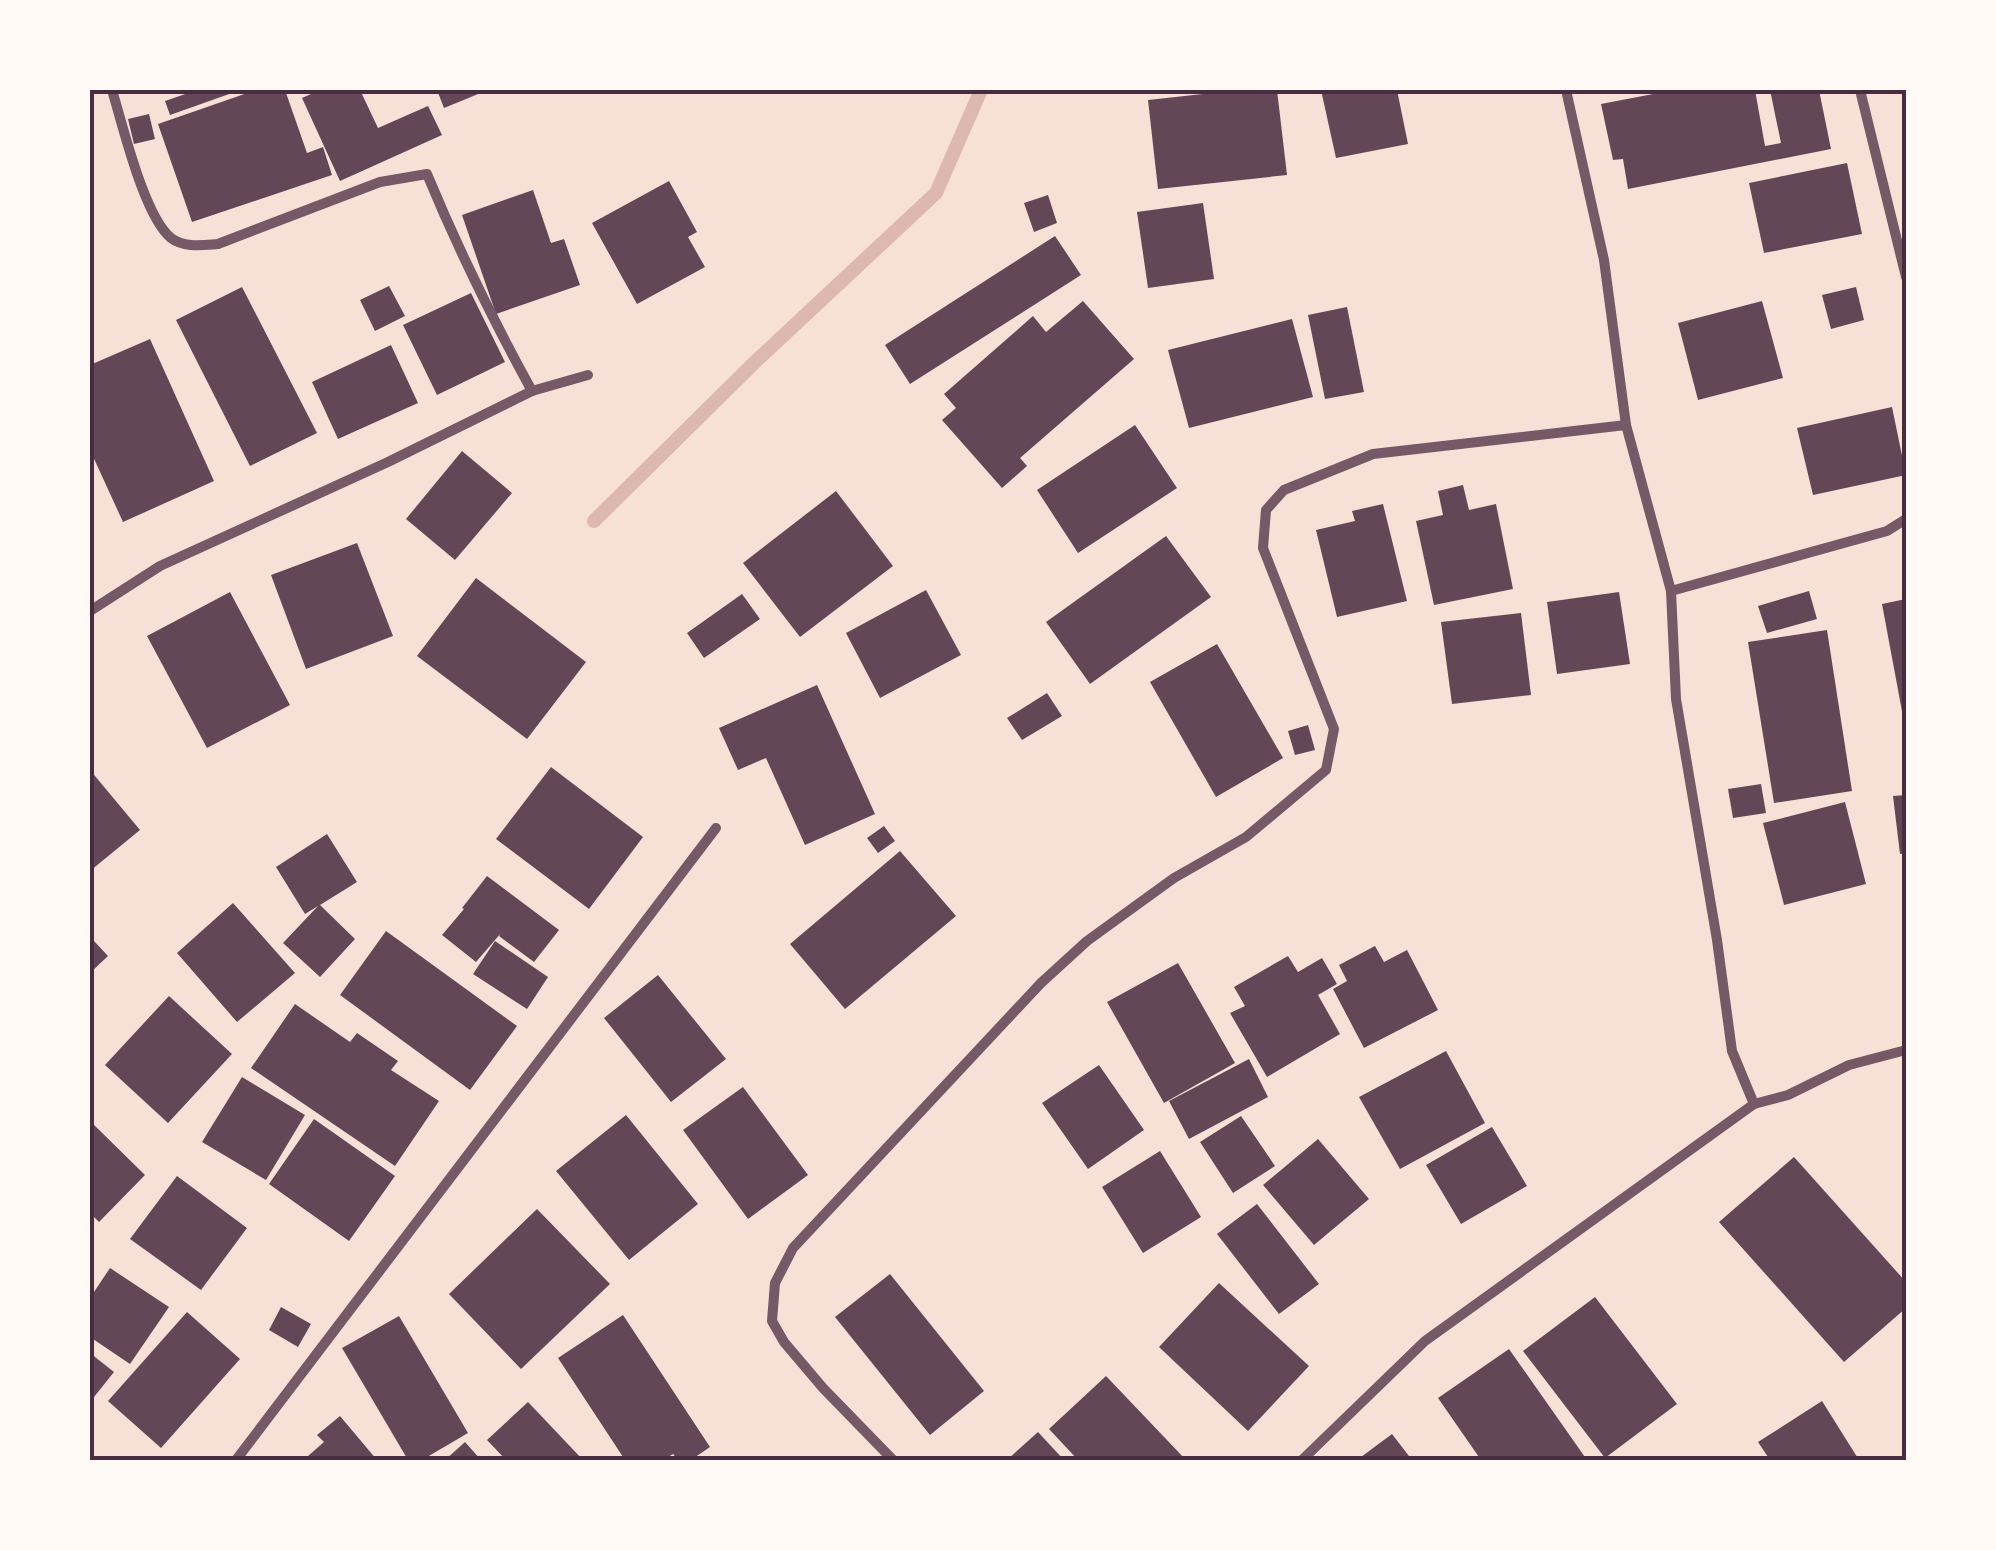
<svg xmlns="http://www.w3.org/2000/svg" width="1996" height="1550" font-family="Arial,sans-serif">
<style>
.lines{fill:none;stroke-linecap:round;stroke-linejoin:round}
.stream{stroke:#dcb8b0;stroke-width:14}
.building{fill:#644757}
.minor{stroke:#755966;stroke-width:10}
.neatline{fill:none;stroke:#4a2c40;stroke-width:4}
</style>
<rect width="100%" height="100%" fill="#f7e1d7"/>
<g class="lines">
<path class="stream" d="M594 521 755 362 936 193 981 90"/>
</g>
<g class="building">
<path d="M197 90H231L232 93 170 115 165 101Z"/>
<path d="M256 90H285L307 153 323 147 332 175 192 222 158 124Z"/>
<path d="M320 90H360L378 128 428 106 442 135 340 181 302 98Z"/>
<path d="M437 90H488L444 108Z"/>
<path d="M1239 90H1277L1287 175 1158 189 1148 100Z"/>
<path d="M1321 90H1397L1408 144 1336 158Z"/>
<path d="M1674 90H1755L1765 146 1781 143 1770 90H1819L1831 149 1628 189 1623 159 1613 160 1601 104Z"/>
<path d="M149 114 155 139 134 144 128 119Z"/>
<path d="M1847 163 1862 234 1764 253 1749 183Z"/>
<path d="M669 181 697 232 688 237 705 267 637 304 592 223Z"/>
<path d="M533 190 551 243 564 239 580 285 496 314 462 215Z"/>
<path d="M1048 195 1057 223 1034 232 1024 203Z"/>
<path d="M1203 203 1214 279 1148 288 1137 212Z"/>
<path d="M1055 236 1081 275 910 384 885 345Z"/>
<path d="M389 286 405 316 375 331 360 300Z"/>
<path d="M242 287 317 433 250 466 176 320Z"/>
<path d="M1856 287 1864 320 1831 329 1822 295Z"/>
<path d="M471 293 505 362 437 395 403 325Z"/>
<path d="M1083 301 1134 359 1020 458 1027 466 1002 488 942 420 956 408 944 394 1033 316 1046 332Z"/>
<path d="M1762 301 1783 378 1698 400 1678 323Z"/>
<path d="M1347 307 1364 392 1325 399 1308 315Z"/>
<path d="M1292 319 1313 397 1189 428 1168 350Z"/>
<path d="M150 339 214 481 123 522 90 450V365Z"/>
<path d="M391 345 418 403 338 439 312 382Z"/>
<path d="M1892 407 1906 475 1813 495 1797 428Z"/>
<path d="M1135 425 1177 488 1078 553 1037 490Z"/>
<path d="M462 451 512 493 455 560 406 519Z"/>
<path d="M1463 485 1469 510 1496 504 1513 589 1434 605 1416 521 1443 515 1438 491Z"/>
<path d="M836 491 893 566 800 637 743 563Z"/>
<path d="M1383 504 1407 601 1337 617 1316 530 1355 521 1352 511Z"/>
<path d="M1166 536 1211 597 1090 684 1046 622Z"/>
<path d="M357 543 393 636 306 669 271 575Z"/>
<path d="M476 578 586 662 527 739 417 656Z"/>
<path d="M926 590 961 655 880 698 846 633Z"/>
<path d="M1809 591 1817 619 1767 633 1758 606Z"/>
<path d="M230 592 290 705 207 748 147 636Z"/>
<path d="M1619 592 1630 664 1557 674 1547 602Z"/>
<path d="M742 594 760 619 704 658 687 633Z"/>
<path d="M1906 599V722H1904L1882 604Z"/>
<path d="M1521 613 1531 695 1452 704 1441 622Z"/>
<path d="M1827 630 1852 791 1774 803 1748 642Z"/>
<path d="M1217 644 1283 758 1216 797 1150 682Z"/>
<path d="M817 685 875 814 805 845 766 758 738 770 719 728Z"/>
<path d="M1047 693 1062 716 1022 740 1007 718Z"/>
<path d="M1308 725 1315 750 1295 755 1288 731Z"/>
<path d="M551 767 643 837 589 909 496 839Z"/>
<path d="M90 770 140 830 90 871Z"/>
<path d="M1761 784 1766 813 1733 818 1728 789Z"/>
<path d="M1906 795V853L1900 854 1893 796Z"/>
<path d="M1845 802 1866 884 1784 905 1763 823Z"/>
<path d="M884 826 895 841 878 853 867 838Z"/>
<path d="M327 834 357 882 320 905 355 939 320 977 283 943 318 906 305 914 276 867Z"/>
<path d="M900 851 956 916 845 1009 790 944Z"/>
<path d="M487 876 559 930 534 962 499 936 501 933 476 962 442 935 464 909 462 908Z"/>
<path d="M233 903 295 973 237 1022 177 953Z"/>
<path d="M386 931 517 1026 470 1090 340 995Z"/>
<path d="M94 941 108 956 90 973V945Z"/>
<path d="M495 941 548 977 527 1009 473 974Z"/>
<path d="M1375 946 1384 962 1407 950 1438 1010 1364 1048 1333 989 1347 981 1339 965Z"/>
<path d="M1288 956 1298 972 1322 958 1337 984 1318 995 1340 1034 1267 1077 1230 1013 1245 1006 1234 987Z"/>
<path d="M1178 963 1235 1063 1164 1103 1107 1002Z"/>
<path d="M658 975 726 1059 671 1102 604 1018Z"/>
<path d="M169 996 232 1054 168 1123 105 1065Z"/>
<path d="M295 1004 350 1042 357 1033 398 1061 391 1070 439 1101 395 1166 251 1068Z"/>
<path d="M1446 1051 1485 1123 1400 1169 1359 1097Z"/>
<path d="M1249 1059 1268 1097 1189 1139 1169 1101Z"/>
<path d="M1099 1065 1144 1130 1088 1169 1042 1103Z"/>
<path d="M242 1077 305 1115 266 1180 202 1142Z"/>
<path d="M743 1087 808 1175 748 1219 683 1130Z"/>
<path d="M626 1115 698 1204 629 1260 556 1171Z"/>
<path d="M1241 1116 1275 1166 1233 1193 1200 1142Z"/>
<path d="M314 1119 395 1176 349 1241 269 1184Z"/>
<path d="M90 1121 145 1175 99 1222 90 1213Z"/>
<path d="M1492 1127 1527 1186 1461 1224 1426 1165Z"/>
<path d="M1318 1139 1369 1199 1314 1245 1263 1185Z"/>
<path d="M1160 1151 1201 1217 1143 1253 1102 1187Z"/>
<path d="M1794 1157 1906 1282V1308L1844 1362 1719 1222Z"/>
<path d="M177 1176 247 1228 201 1290 130 1239Z"/>
<path d="M1257 1204 1319 1284 1279 1314 1217 1234Z"/>
<path d="M537 1209 610 1284 521 1369 449 1294Z"/>
<path d="M110 1268 169 1307 130 1364 90 1337V1298Z"/>
<path d="M890 1274 984 1391 930 1435 835 1317Z"/>
<path d="M1219 1283 1309 1366 1248 1431 1159 1347Z"/>
<path d="M1595 1297 1677 1404 1605 1458 1523 1351Z"/>
<path d="M281 1307 311 1324 298 1347 269 1330Z"/>
<path d="M187 1312 240 1359 161 1448 108 1401Z"/>
<path d="M623 1315 710 1447 691 1460H678L673 1454 663 1460H625L558 1358Z"/>
<path d="M399 1316 468 1433 422 1460H408L342 1348Z"/>
<path d="M1509 1349 1587 1460H1481L1438 1398Z"/>
<path d="M90 1353 114 1372 90 1402Z"/>
<path d="M1106 1376 1186 1460H1078L1049 1429Z"/>
<path d="M1822 1401 1859 1460H1770L1758 1442Z"/>
<path d="M528 1402 583 1460H506L487 1440Z"/>
<path d="M340 1416 377 1460H311L308 1456 324 1442 317 1435Z"/>
<path d="M1038 1432 1064 1460H1007Z"/>
<path d="M1392 1434 1412 1460H1357Z"/>
<path d="M465 1442 481 1460H445Z"/>
</g>
<g class="lines">
<g class="minor">
<path d="M112 90C123 126 144 216 171 238 184 248 203 245 218 244L380 182 427 174C458 249 493 320 532 391"/>
<path d="M1860 90 1906 277"/>
<path d="M1671 591 1887 531 1906 519"/>
<path d="M90 611 160 566 388 462 532 391 588 375"/>
<path d="M1754 1104 1788 1095 1849 1065 1906 1050"/>
<path d="M236 1460 716 828"/>
<path d="M893 1460 823 1388 784 1342 772 1321 775 1283 793 1248 1041 983 1087 941 1174 878 1246 837 1326 770 1334 729 1263 548 1266 510 1284 490 1373 454 1626 425"/>
<path d="M1302 1460 1425 1341 1754 1104 1732 1051 1717 940 1676 699 1671 591 1626 425 1604 260 1566 90"/>
</g>
</g>
<rect width="1996" height="1550" fill="none" stroke="#fffaf5" stroke-width="185"/>
<rect x="92" y="92" width="1812" height="1366" class="neatline"/>
</svg>
